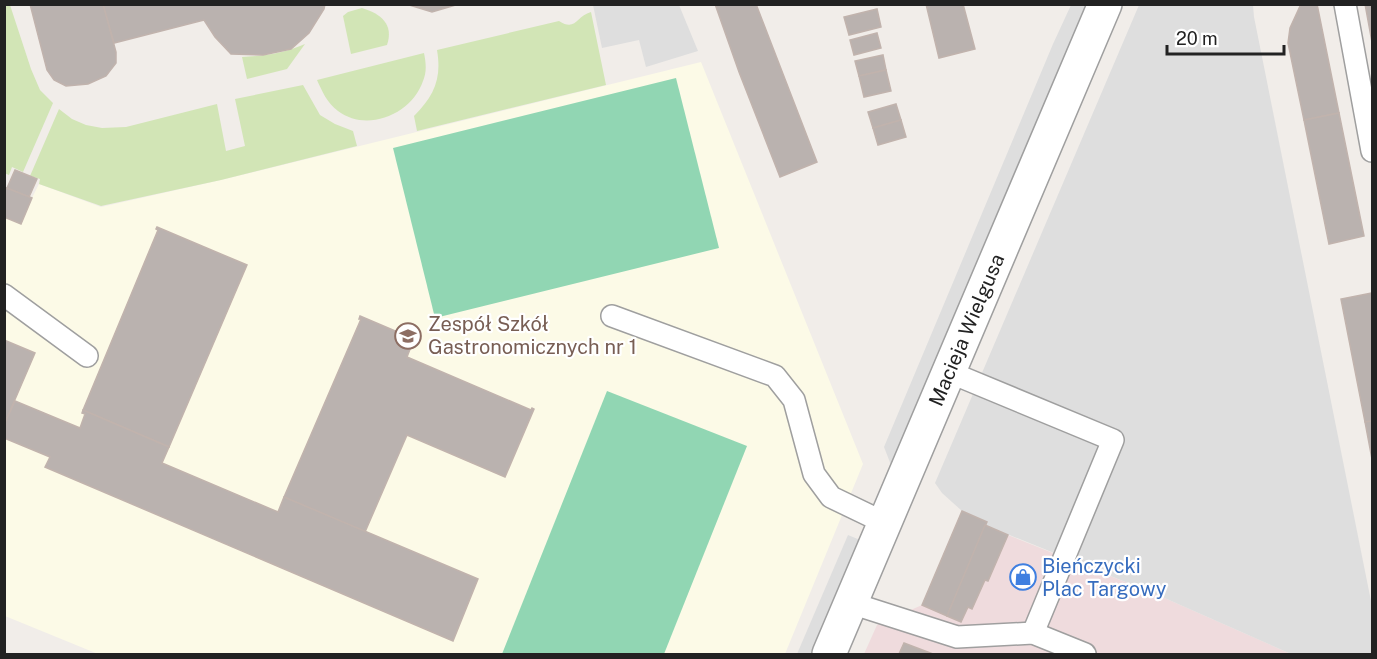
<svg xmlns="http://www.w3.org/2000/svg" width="1377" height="659" font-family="'Public Sans',sans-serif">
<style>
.commercial{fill:#efdbdd}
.education{fill:#fcfae7}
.grass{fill:#d2e5b6}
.pitch{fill:#91d6b3}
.parking{fill:#dedede}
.building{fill:#bab2af;stroke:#c1b3ad;stroke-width:1.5}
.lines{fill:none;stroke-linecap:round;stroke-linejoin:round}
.lane-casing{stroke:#9f9f9f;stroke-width:24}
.street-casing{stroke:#9f9f9f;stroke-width:36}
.lane{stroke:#fff;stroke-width:21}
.street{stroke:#fff;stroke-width:33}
.labels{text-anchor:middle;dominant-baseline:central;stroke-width:4.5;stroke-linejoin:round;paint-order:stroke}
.education-label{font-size:20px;fill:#785e54;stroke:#fff;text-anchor:start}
.street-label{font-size:20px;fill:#222;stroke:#fff}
.shop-label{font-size:20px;fill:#366cbe;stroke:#fff;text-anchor:start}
</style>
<rect width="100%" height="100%" fill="#f1ede9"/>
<path class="commercial" d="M962 511 987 522 1008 535 1160 596 1291 654H864L877 625 922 605Z"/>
<path class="education" d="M701 62 863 464 785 654H98L5 616 4 187 32 198 39 184 101 207 221 180Z"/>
<g class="grass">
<path d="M4 5H10L31 69 40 90 53 103 23 172 12 167 9 175 4 173Z"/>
<path d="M362 8C381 14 394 24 387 45L351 54 343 16 348 12Z"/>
<path d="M591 12 606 85 417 131 414 116C434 96 442 79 437 50L559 21C576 32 576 16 591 12Z"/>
<path d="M305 44 287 69 247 79 242 57C265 56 285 53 305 44Z"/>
<path d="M424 53C426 63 427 72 423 81 412 114 367 133 338 111 327 103 322 91 317 80Z"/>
<path d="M303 85 320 115 335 124 353 131 357 146 221 180 101 206 39 184 40 179 30 176 59 109 72 119 86 125 102 128 126 127 217 104 226 151 245 146 235 99Z"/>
</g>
<g class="pitch">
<path d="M676 78 719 248 435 318 393 148Z"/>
<path d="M607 391 747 446 664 654H502Z"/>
</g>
<g class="parking">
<path d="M593 5H679L698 51 646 67 639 40 602 48Z"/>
<path d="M1071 5H1088L1066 51 891 465 884 447 1053 44Z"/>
<path d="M1139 5H1253L1254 17 1372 606V654H1291L1160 596 985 525 986 522 962 511 942 493 935 483Z"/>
<path d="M848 535 860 540 813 654H797Z"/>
</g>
<g class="building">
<path d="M30 4H103L116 52V63L106 76 88 84 66 86 54 80 47 70Z"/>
<path d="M103 4H325L324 9 309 33 291 49 263 55 231 54 215 37 204 20 114 43Z"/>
<path d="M406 4H459L432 12Z"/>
<path d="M715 4H756L817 162 780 177 739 72Z"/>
<path d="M926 4H963L975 49 939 58Z"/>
<path d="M1301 4H1317L1339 113 1304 120 1288 43 1290 28Z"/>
<path d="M1365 4H1372V42Z"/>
<path d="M877 9 881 27 849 35 844 17Z"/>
<path d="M877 33 881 48 854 55 850 40Z"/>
<path d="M883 55 886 70 859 76 855 61Z"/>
<path d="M886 70 891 91 864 97 859 76Z"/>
<path d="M896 104 901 120 873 128 868 112Z"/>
<path d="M1339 113 1364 236 1329 244 1304 120Z"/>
<path d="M901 120 906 137 878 145 873 128Z"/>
<path d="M15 170 37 179 29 197 7 188Z"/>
<path d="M4 187 32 198 21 224 4 217Z"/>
<path d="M157 227 247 265 169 447 83 410 158 230 156 229Z"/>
<path d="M1372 293V421L1365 422 1341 299Z"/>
<path d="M360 316 414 339 407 357 531 410 532 408 534 409 505 477 407 435 365 532 284 497 361 319H359Z"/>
<path d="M4 340 35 353 4 425Z"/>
<path d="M15 401 80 428 85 414 82 413 83 410 169 447 162 463 278 512 284 497 478 579 453 641 45 467 50 457 4 438V425Z"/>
<path d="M1372 421V459L1365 422Z"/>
<path d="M962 511 987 522 947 616 922 605Z"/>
<path d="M985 525 1008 535 988 581 985 580 972 609 968 607 961 622 947 616Z"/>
<path d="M904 643 933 654H899Z"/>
</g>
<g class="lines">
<g class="lane-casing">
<g id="lane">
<path d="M1345 4 1372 151"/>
<path d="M4 295 87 356"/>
<path d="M612 316 775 376 794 400 814 474 831 497 885 523"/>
<path d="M949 372 1113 440 1033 633"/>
<path d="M851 603 957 637 1033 633 1085 654"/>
</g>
</g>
<g class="street-casing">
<g id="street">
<path id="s1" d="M829 654 1105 4"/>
</g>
</g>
<use href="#lane" class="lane"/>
<use href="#street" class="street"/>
</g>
<defs>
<g id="school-ring" transform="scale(1.35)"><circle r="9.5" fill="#fff" stroke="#8d6e63" stroke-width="1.5"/><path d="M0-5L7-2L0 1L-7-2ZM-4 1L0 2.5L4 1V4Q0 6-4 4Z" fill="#8d6e63"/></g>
<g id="shop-ring" transform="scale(1.35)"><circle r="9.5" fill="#fff" stroke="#3f7fe0" stroke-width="1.5"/><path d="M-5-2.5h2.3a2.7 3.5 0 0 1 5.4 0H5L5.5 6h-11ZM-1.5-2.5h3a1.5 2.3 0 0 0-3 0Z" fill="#3f7fe0"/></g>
</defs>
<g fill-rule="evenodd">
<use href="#school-ring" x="408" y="336"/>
<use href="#shop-ring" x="1023" y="577"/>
</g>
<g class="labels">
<g class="education-label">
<text x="428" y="324">Zespół Szkół<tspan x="428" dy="23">Gastronomicznych nr 1</tspan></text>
</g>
<g class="street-label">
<text stroke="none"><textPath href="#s1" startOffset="352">Macieja Wielgusa</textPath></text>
</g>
<g class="shop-label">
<text x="1042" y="566">Bieńczycki<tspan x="1042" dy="23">Plac Targowy</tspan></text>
</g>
</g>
<rect width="1377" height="659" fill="none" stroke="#222222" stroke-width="12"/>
<path d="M1167 45v9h117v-9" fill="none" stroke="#222222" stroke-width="3"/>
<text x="1176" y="45" font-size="18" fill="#222222" stroke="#ffffff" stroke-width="4.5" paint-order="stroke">20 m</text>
</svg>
